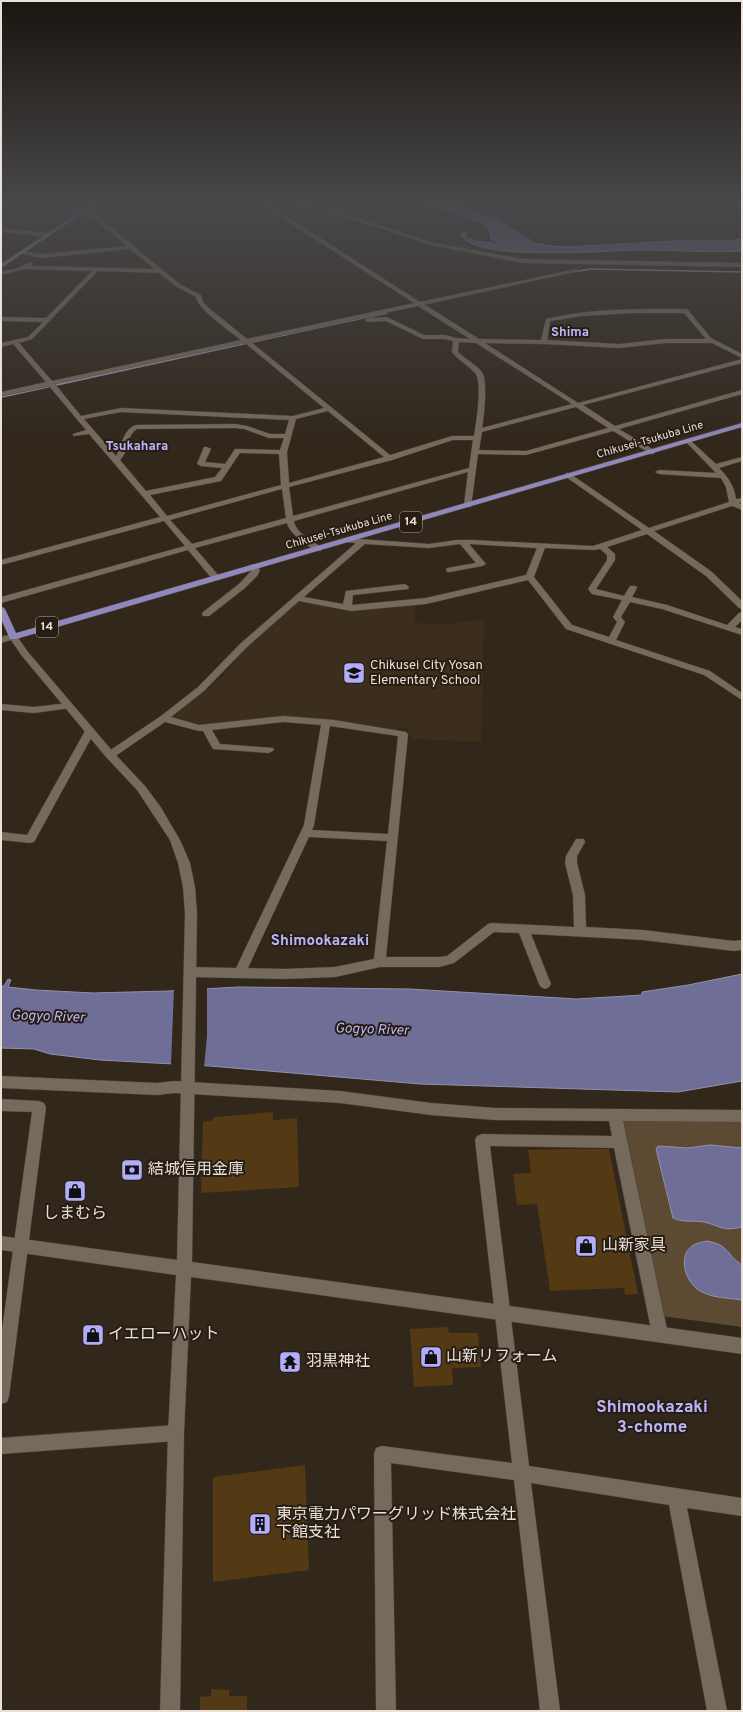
<svg xmlns="http://www.w3.org/2000/svg" width="743" height="1712" font-family="Overpass,'Noto Sans JP',sans-serif">
<style>
.built{fill:#3c2e1c}
.green{fill:#5c4a33}
.water{fill:#6f6e97;stroke:#9390ab}
.pier{fill:#31271b}
.lines{fill:none;stroke-linecap:round;stroke-linejoin:round}
.stream-far1{stroke:#9390ab;stroke-width:1.5}
.stream{stroke:#9390ab;stroke-width:2}
.building{fill:#533914}
.minor-casing{stroke:#4a4238;stroke-width:1}
.tertiary-casing{stroke:#4a4238;stroke-width:1}
.primary-casing{stroke:#4a4238;stroke-width:1}
.minor{fill:#766a5d;fill-rule:evenodd}
.tertiary{fill:#766a5d;fill-rule:evenodd}
.primary{fill:#9087bb;fill-rule:evenodd}
.labels{text-anchor:middle;dominant-baseline:central;stroke-width:4;stroke-linejoin:round;paint-order:stroke}
.far-street-label{font-size:11px;fill:#e8e1da;stroke:#271d12}
.shield{fill:#271d12;stroke:#aea69e;stroke-width:1}
.shield-label{font-size:12px;font-weight:bold;fill:#e8e1da}
.far-quarter-label{font-size:13px;font-weight:bold;fill:#b9b6fd;stroke:#271d12}
.poi-label{font-size:13px;fill:#e8e1da;stroke:#271d12;text-anchor:start}
.water-label{font-size:14px;font-style:italic;fill:#bbb8fb;stroke:#271d12}
.quarter-label{font-size:15px;font-weight:bold;fill:#b9b6fd;stroke:#271d12}
.near-poi-label{font-size:16px;fill:#e8e1da;stroke:#271d12;text-anchor:start}
.near-neighbourhood-label{font-size:17px;font-weight:bold;fill:#b9b6fd;stroke:#271d12}
</style>
<rect width="100%" height="100%" fill="#31271b"/>
<path class="built" d="M302 602 353 610 416 604 414 623 447 624 478 620 484 622 481 742 415 739 408 734 409 729 398 728V731L284 717 203 725 172 717 210 687 216 680 221 678 235 661 234 660 248 646 297 603Z"/>
<path class="green" d="M629 1118 742 1120V1327L662 1316 622 1122Z"/>
<g class="water">
<path d="M418 204H450L499 221 535 243 550 246 567 247 671 241H726L742 239V251C709 253 675 250 641 250 611 250 474 263 460 234L465 232 467 235 465 237 476 241 509 245 491 239 488 226C466 216 443 208 418 204Z"/>
<path d="M742 974V1081L678 1092 420 1084 210 1066 100 1060 50 1054 34 1049 1 1048V986H4L8 979 11 980 8 987 36 990 93 993 168 991 238 987 410 989 577 999 642 995V992L688 985Z"/>
<path d="M710 1145 742 1148V1227C723 1232 721 1226 704 1222 693 1220 683 1223 673 1218L656 1149 658 1146 688 1148Z"/>
<path d="M707 1241C730 1245 725 1254 742 1265V1300C728 1298 712 1298 700 1291 686 1283 677 1257 692 1246 696 1243 702 1242 707 1241Z"/>
</g>
<path class="pier" d="M207 987V1036L204 1067 171 1065 174 989Z"/>
<g class="lines">
<g class="stream-far1">
<path d="M573 272 591 269 742 272"/>
<path d="M420 305 508 286"/>
<path d="M284 335 387 313"/>
</g>
<path class="stream" d="M1 397 288 334"/>
</g>
<g class="building">
<path d="M273 1112V1120L297 1118 299 1187 201 1193 203 1122 213 1120 214 1117Z"/>
<path d="M569 1149H609L638 1294 625 1295 624 1288 550 1291 537 1204 517 1205 513 1174 531 1173 528 1150Z"/>
<path d="M448 1327 449 1333H478L481 1367 452 1368 453 1385 414 1387 410 1329Z"/>
<path d="M286 1357 297 1359 294 1368 284 1365Z"/>
<path d="M305 1465 309 1570 213 1582V1477Z"/>
<path d="M211 1689 229 1690V1696H247V1711H200V1697L211 1696Z"/>
</g>
<g class="lines">
<g class="minor-casing">
<g id="minor">
<path d="M287 204H295L342 213 434 243 523 259 742 263V267L523 263 431 245 339 215Z"/>
<path d="M606 204H610L612 213 608 212Z"/>
<path d="M265 205H269L420 302 577 269 578 270 575 272 424 304 479 339 541 340 546 319C592 308 639 309 686 309L688 310 711 338 742 354V358L712 343H666L619 348 544 344 485 343 578 403 742 359V363L583 405 615 426 742 390V394L619 429 654 450V454H651L613 431 526 455 478 454 471 507H468L464 505 468 472 294 521C296 533 311 540 321 547V551C312 552 288 532 287 523L195 548 219 576 220 578 219 580H213L188 550 1 603V597L185 546 164 521 1 565V560L160 517 89 434 73 436V434L86 430 49 386 1 396V392L46 382 13 344 1 347V343L28 337 43 322 1 321V317L46 318 92 271 24 269 1 275V271L17 269 30 262 33 264 30 266 155 269 130 249 42 258 18 253 21 251 42 254 127 246 93 218 82 212 84 210 97 216 181 285 201 295 203 302 209 308 247 339 414 303 265 207ZM98 271 159 273 177 287 196 297C198 310 230 331 241 340L52 381 19 343 32 339ZM418 306 470 339 456 338 445 335H424L387 317 368 318 365 320 368 322 386 321 423 339H445L453 341 452 352C459 361 468 365 475 373 483 382 476 424 474 436H452L390 455 251 342ZM634 313H684L706 339H666L619 344 547 340 550 321 582 316ZM459 342 476 343 572 404 482 428C484 417 488 381 482 372 477 365 465 359 458 352ZM245 343 324 408 293 416 121 408 81 416 55 384ZM576 407 608 428 526 451 479 450 482 432ZM328 411 384 457 289 483 287 452 296 419ZM121 412 289 420 285 434H270L247 426 235 424 136 425C122 430 123 445 116 456L84 419ZM235 428 244 429 269 438H284L280 450 235 449 225 464 205 462 211 449 207 447H204L197 464 201 466 222 468 215 477 146 491 120 460C129 452 126 435 137 429ZM453 440H473L469 468 293 516 289 487 392 460ZM240 453 279 454 281 485 167 516 150 495 221 481ZM282 489 286 518 192 544 170 520Z"/>
<path d="M1 228 48 233 51 235 48 237 1 232Z"/>
<path d="M688 439 690 440 716 464 742 457V461L719 468C729 478 734 486 736 499L742 498V502L739 503 742 505V510L732 506 654 531 712 572 742 601V609L739 608 706 576 647 534 607 547 615 554V560L596 589 624 596 630 586H636L637 588 632 597 667 605 727 625 739 613 742 612V620L735 627 742 629V635L662 609 630 602 621 617 625 622 616 640 710 671 742 693V700L704 675 566 629 528 580 426 604 351 611 299 601 247 647 204 691 171 717 199 725 283 716 334 720 406 732 408 734 386 957H439L447 956 488 924 492 923 574 927 573 895 565 863 566 856 576 839H584L585 842 577 856V863L585 895 586 927 643 930 734 941 742 940V950L734 951 643 940 531 934 551 984 549 987 545 989 541 987 539 984 519 933 494 932 454 963 439 967H380L335 977 284 979 191 977 187 975 185 972 187 969 191 967 236 968 304 825 321 725 283 722 212 730 220 744 273 748 274 750 269 753 213 749 203 731H199L165 722 114 757H106L105 755 106 753 161 716 198 687 241 643 356 543 346 542V538L429 544 457 540H472L593 546 642 530 566 477V473H569L649 528 729 502 726 487 721 478 659 474 655 472 659 470 716 473 686 442V440ZM365 544 429 548 460 544 476 563 447 568 446 570 447 572H450L482 566 486 564 469 544 537 548 526 575 426 598 352 605 353 595 408 589 409 587 405 584 346 591 343 604 304 597ZM545 548 594 550 600 549 607 555V560L588 589 592 594 622 600 613 617 617 622 609 637 572 625 534 577ZM330 726 398 736 388 834 312 830 314 825ZM309 837 387 841 374 959 335 967 284 969 248 968Z"/>
<path d="M250 565H256L260 570 257 576 245 588 209 616H203L202 614 203 612 239 584 252 570 249 567Z"/>
<path d="M68 703 71 704 73 706 71 708 34 713 1 710V704L34 707Z"/>
<path d="M90 728 95 731 34 842 30 843 1 840V832L27 835 85 731Z"/>
<path d="M1 1076 157 1083 174 1081 340 1091 431 1103 495 1108 742 1110V1122L623 1121 668 1334 665 1339 660 1342 655 1339 652 1334 614 1148 490 1146 529 1466 742 1498V1516L687 1508 727 1711H707L669 1505 531 1483 560 1711H540L514 1480 391 1463 396 1711H376L374 1454 376 1448 382 1446 512 1463 475 1140 477 1136 482 1134 612 1136 609 1121 495 1120 431 1115 340 1103 174 1093 157 1095 1 1088Z"/>
<path d="M1 1099 39 1101 44 1103 46 1107 9 1396 7 1402 1 1404V1337L32 1112 1 1111Z"/>
<path d="M176 1425 182 1427 184 1433 182 1439 176 1441 1 1454V1438Z"/>
</g>
</g>
<g class="tertiary-casing">
<path id="tertiary" d="M13 634 16 635 28 652 114 753 145 786 160 806 180 840 190 863 195 887 197 913 192 1262 742 1338V1354L191 1277 184 1433 180 1711H160L168 1433 176 1275 1 1250V1236L177 1260 185 913 183 887 178 863 170 840 137 790 106 757 22 656 11 640 1 643V637Z"/>
</g>
<g class="primary-casing">
<g id="primary">
<path d="M92 204H97L1 268V264Z"/>
<path d="M742 423V427L16 639H10L1 619V606L5 609 16 633Z"/>
</g>
</g>
<use href="#minor" class="minor"/>
<use href="#tertiary" class="tertiary"/>
<use href="#primary" class="primary"/>
</g>
<linearGradient id="sky" x2="0" y2="1"><stop stop-color="#1b150f"/><stop offset="0.46" stop-color="#48474a"/><stop offset="1" stop-color="#48474a" stop-opacity="0"/></linearGradient>
<rect width="743" height="443" fill="url(#sky)"/>
<defs>
<g id="school-square" transform="scale(1.15)"><rect x="-9" y="-9" width="18" height="18" rx="4" fill="#b1adfa" stroke="#271d12"/><path d="M0-5L7-2L0 1L-7-2ZM-4 1L0 2.5L4 1V4Q0 6-4 4Z" fill="#111"/></g>
<g id="bank-square" transform="scale(1.15)"><rect x="-9" y="-9" width="18" height="18" rx="4" fill="#b1adfa" stroke="#271d12"/><path d="M-6-4H6V4H-6ZM0-2.3a2.3 2.3 0 1 0 0 4.6a2.3 2.3 0 1 0 0-4.6Z" fill="#111"/></g>
<g id="shop-square" transform="scale(1.15)"><rect x="-9" y="-9" width="18" height="18" rx="4" fill="#b1adfa" stroke="#271d12"/><path d="M-5-2.5h2.3a2.7 3.5 0 0 1 5.4 0H5L5.5 6h-11ZM-1.5-2.5h3a1.5 2.3 0 0 0-3 0Z" fill="#111"/></g>
<g id="temple-square" transform="scale(1.15)"><rect x="-9" y="-9" width="18" height="18" rx="4" fill="#b1adfa" stroke="#271d12"/><path d="M0-6L5-2H3V0L6.5 2.5H4V6H1.5V3h-3V6H-4V2.5H-6.5L-3 0V-2H-5Z" fill="#111"/></g>
<g id="building-square" transform="scale(1.15)"><rect x="-9" y="-9" width="18" height="18" rx="4" fill="#b1adfa" stroke="#271d12"/><path d="M-4-6H4V6H1V3H-1V6H-4ZM-2.5-4.3h1.7v1.8h-1.7ZM.8-4.3h1.7v1.8H.8ZM-2.5-1h1.7V.8h-1.7ZM.8-1h1.7V.8H.8Z" fill="#111"/></g>
</defs>
<g fill-rule="evenodd">
<use href="#school-square" x="354" y="673"/>
<use href="#bank-square" x="132" y="1170"/>
<use href="#shop-square" x="75" y="1191"/>
<use href="#shop-square" x="586" y="1246"/>
<use href="#shop-square" x="93" y="1335"/>
<use href="#shop-square" x="431" y="1357"/>
<use href="#temple-square" x="290" y="1362"/>
<use href="#building-square" x="260" y="1524"/>
</g>
<g class="labels">
<g class="far-street-label">
<text transform="translate(650 440) rotate(-16)">Chikusei-Tsukuba Line</text>
<text transform="translate(339 531) rotate(-16)">Chikusei-Tsukuba Line</text>
</g>
<g class="shield">
<rect x="400" y="512" width="22" height="20" rx="3"/>
<rect x="36" y="617" width="22" height="20" rx="3"/>
</g>
<g class="shield-label">
<text x="411" y="522">14</text>
<text x="47" y="627">14</text>
</g>
<g class="far-quarter-label">
<text x="570" y="333">Shima</text>
<text x="137" y="447">Tsukahara</text>
</g>
<g class="poi-label">
<text x="370" y="666">Chikusei City Yosan<tspan x="370" dy="15">Elementary School</tspan></text>
</g>
<g class="water-label">
<text transform="translate(48 1017) rotate(2)">Gogyo River</text>
<text transform="translate(372 1030) rotate(2)">Gogyo River</text>
</g>
<g class="quarter-label">
<text x="320" y="941">Shimookazaki</text>
</g>
<g class="near-poi-label">
<text x="148" y="1170">結城信用金庫</text>
<text x="75" y="1214" text-anchor="middle">しまむら</text>
<text x="602" y="1246">山新家具</text>
<text x="108" y="1335">イエローハット</text>
<text x="446" y="1357">山新リフォーム</text>
<text x="306" y="1362">羽黒神社</text>
<text x="276" y="1515">東京電力パワーグリッド株式会社<tspan x="276" dy="18">下館支社</tspan></text>
</g>
<g class="near-neighbourhood-label">
<text x="652" y="1408">Shimookazaki<tspan x="652" dy="20">3-chome</tspan></text>
</g>
</g>
<rect width="743" height="1712" fill="none" stroke="#e8e1da" stroke-width="4"/>
</svg>
